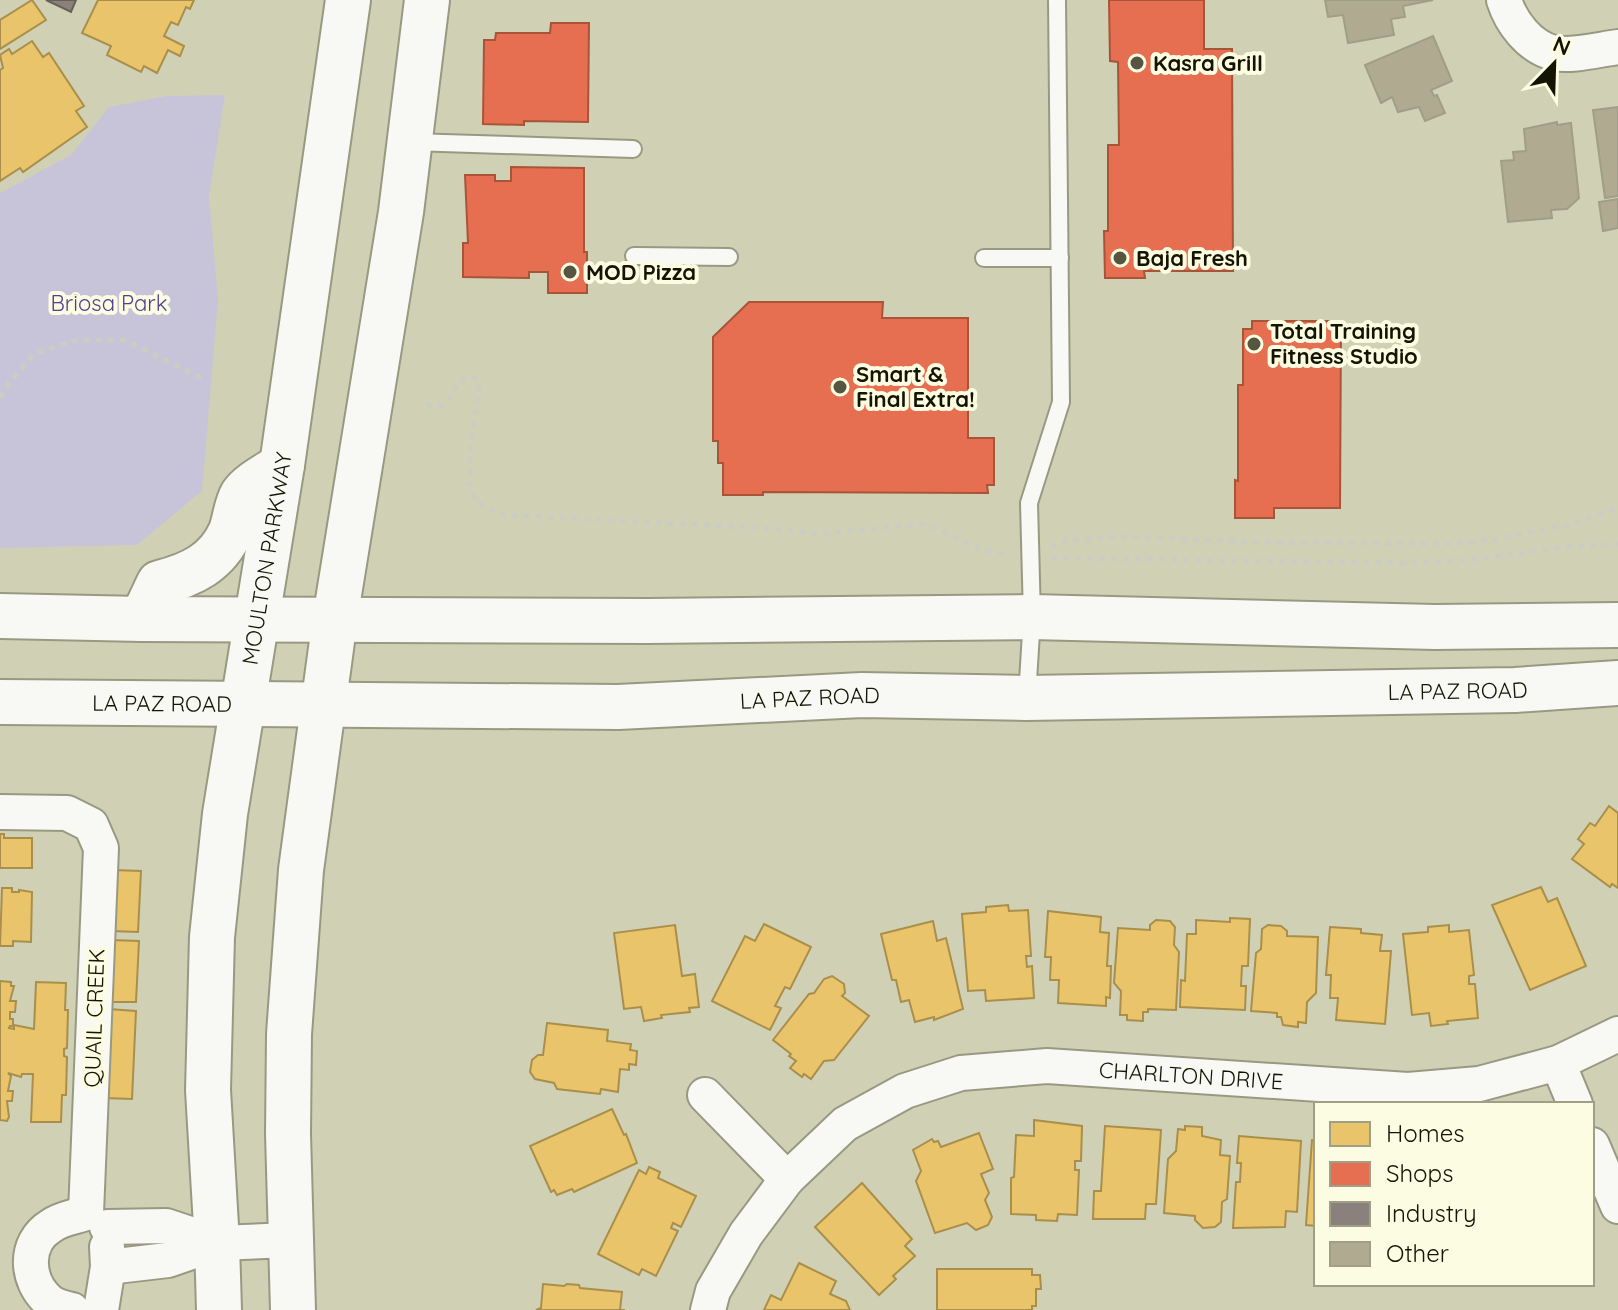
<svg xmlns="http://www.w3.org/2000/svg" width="1618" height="1310" font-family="Quicksand,sans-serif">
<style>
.green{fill:#c7c4d9}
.homes{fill:#e9c46a;stroke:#a98f4b;stroke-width:2}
.shops{fill:#e76f51;stroke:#a85439;stroke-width:2}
.industry{fill:#8a817c;stroke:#676057;stroke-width:2}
.building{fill:#afaa90;stroke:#a19e87;stroke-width:2}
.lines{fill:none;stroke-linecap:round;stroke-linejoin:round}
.service-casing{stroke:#989982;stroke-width:20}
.minor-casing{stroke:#989982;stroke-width:38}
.primary-casing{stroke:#989982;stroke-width:48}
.path{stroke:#cbccc2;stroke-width:5;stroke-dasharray:6 6;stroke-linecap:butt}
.service{stroke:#f8f8f4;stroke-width:16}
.minor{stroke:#f8f8f4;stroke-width:34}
.primary{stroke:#f8f8f4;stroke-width:44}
.poi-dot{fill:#565640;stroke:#fbfce1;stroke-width:3}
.labels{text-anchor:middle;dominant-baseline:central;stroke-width:8;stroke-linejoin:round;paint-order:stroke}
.poi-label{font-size:22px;font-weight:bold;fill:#141402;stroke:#fbfce1;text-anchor:start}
.park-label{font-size:22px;fill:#504190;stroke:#fbfce1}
.street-label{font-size:22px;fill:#141402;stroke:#fbfce1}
</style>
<rect width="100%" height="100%" fill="#d0d1b4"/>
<path class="green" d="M225 95 209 196 218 300 202 491 137 545 0 548V193L71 155 109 107 166 96Z"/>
<g class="homes">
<path d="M32 0 46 20 0 49V20Z"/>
<path d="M98 0H194L190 9 186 7 178 25 171 22 164 36 184 46 180 56 168 50 157 73 144 66 141 72 107 55 111 46 82 33Z"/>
<path d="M32 41 43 57 49 53 84 106 76 111 87 127 23 172 20 168 0 181V70L3 68 0 55 9 49 12 54Z"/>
<path d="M1609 806 1618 813V888L1612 884 1610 887 1572 859 1584 844 1578 839 1590 823 1595 826Z"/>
<path d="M0 834H4V838H32V868H0Z"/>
<path d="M113 870 141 871 138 932 111 931Z"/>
<path d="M1541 887 1548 902 1557 898 1586 966 1530 990 1492 905Z"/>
<path d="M2 888H12V892H19V890L32 892 31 942 13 941V946H0Z"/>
<path d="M1008 905 1009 911 1028 910 1031 956H1026L1027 967 1032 966 1034 998 986 1001 985 990 968 991 962 914 986 912V907Z"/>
<path d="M1048 911 1101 917 1100 932 1109 933 1107 966H1111L1110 998 1106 997V1006L1058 1003 1059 980H1050L1051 957H1045Z"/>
<path d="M1230 918 1250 919 1248 966H1242L1241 986H1246L1245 1010 1180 1007 1181 980 1185 981 1187 934H1196V920L1230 922Z"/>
<path d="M1156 920 1170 921 1175 927 1174 945 1179 952 1176 1010 1148 1009V1012H1143V1021L1127 1020V1015H1120L1121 991 1114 983 1118 928 1150 930V925Z"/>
<path d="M933 921 937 941 946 938 963 1009 934 1020V1017L915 1022 909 1000 901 1002 896 980H892L881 934Z"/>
<path d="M764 924 811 947 790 989 785 987 775 1006 781 1008 770 1030 712 1001 745 936 755 941Z"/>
<path d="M675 925 682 976 695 974 699 1007 689 1008 690 1012 661 1015 662 1018 644 1021 641 1007 624 1009 614 933Z"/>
<path d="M1268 925 1281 926 1287 931V936L1318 937 1316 993 1307 1002 1306 1023 1298 1022V1027L1283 1025 1281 1017H1277V1013L1251 1011 1256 953 1261 949 1262 929Z"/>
<path d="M1449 925V932L1469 930 1474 975 1469 976V984H1475L1478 1018 1447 1021 1448 1024 1431 1026 1429 1013 1412 1015 1403 934 1428 932V927Z"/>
<path d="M1330 927 1361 929V933L1382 935 1380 951H1391L1385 1024 1336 1020 1338 998H1330L1331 975H1326Z"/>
<path d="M111 940 139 941 136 1002H108Z"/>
<path d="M832 976 844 984 845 993 842 996 869 1016 834 1060 824 1061 811 1079 804 1074 802 1077 790 1068 796 1061 789 1056 791 1054 773 1040 809 994 814 993 824 979Z"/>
<path d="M0 981 11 982V986H14L10 1001H16L15 1012H10V1019H13V1026H10L9 1028 14 1029V1025L34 1029 36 982 66 983 65 1010H68L67 1048 64 1049V1056L67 1057 66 1095H62L61 1122H31L33 1074H22L21 1077 8 1073 11 1076 8 1091H13L12 1101H7L9 1117 7 1121 0 1120Z"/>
<path d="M108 1009 136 1011 132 1099 104 1098Z"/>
<path d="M547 1023 608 1030 607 1041 631 1044 630 1050 637 1051 636 1065 629 1064V1070L620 1069 618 1092 601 1089 600 1094 557 1089 554 1083 535 1079 530 1072 532 1060 538 1055H543Z"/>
<path d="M612 1109 624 1135 626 1134 637 1163 574 1192 572 1189 557 1195 554 1190 551 1192 530 1146Z"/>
<path d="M1034 1120 1082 1126 1081 1161H1075V1170H1079L1077 1215 1058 1214 1057 1221 1036 1220V1215L1011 1214V1178L1014 1177 1016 1135 1034 1136Z"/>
<path d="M1105 1126 1161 1130 1156 1204H1146L1145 1219H1093L1094 1191H1101Z"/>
<path d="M1185 1126 1202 1127V1136L1221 1140 1220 1155 1230 1156 1227 1199 1222 1202 1221 1222 1215 1227 1203 1228 1195 1220V1216L1164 1213 1168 1159 1176 1151 1178 1129 1185 1130Z"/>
<path d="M979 1133 993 1169 981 1174 989 1193 985 1200 992 1217 988 1225 976 1230 967 1223 935 1233 916 1181 921 1171 913 1150 932 1139 934 1142 938 1141 941 1147Z"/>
<path d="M1239 1136 1301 1141 1297 1212 1286 1211 1285 1227 1233 1228 1236 1182H1240L1241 1163H1237Z"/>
<path d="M1312 1140H1316V1226L1306 1225Z"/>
<path d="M649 1167 660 1172 658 1178 696 1196 681 1227 673 1223 671 1228 678 1231 656 1276 642 1269 639 1275 598 1254 639 1170 646 1174Z"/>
<path d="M862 1183 912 1239 905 1246 915 1256 893 1276 896 1279 879 1295 815 1227Z"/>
<path d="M799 1263 836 1281 830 1294 846 1301 850 1310H764L771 1295 781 1300Z"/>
<path d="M937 1269H1032V1275H1040L1041 1289H1036V1306H1032V1310H937Z"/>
<path d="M543 1284 564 1286 567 1284 579 1285 580 1288 622 1292 620 1310H625H536L541 1308Z"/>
</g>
<g class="shops">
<path d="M1109 0H1204V49H1232L1233 271H1144L1145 278H1105L1104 231H1108V145H1119L1118 62 1110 61Z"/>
<path d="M551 23H589L588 122 524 121V125L483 124 484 40H495L496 33H550Z"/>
<path d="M511 167 584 168V252H587V293H548V272H529V278L463 277V243H468L465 175H495V181H511Z"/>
<path d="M749 302H883L882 318H968V438H994V485H987L988 493 763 492V495H723V463H718V441H713V337Z"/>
<path d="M1252 321H1341L1340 508H1274V518H1235V480L1238 481V385H1243V329H1252Z"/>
</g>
<path class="industry" d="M46 0H76L71 12Z"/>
<g class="building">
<path d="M1325 0H1433L1403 6 1405 17 1391 19 1394 35 1348 43 1343 15 1328 17Z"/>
<path d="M1433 36 1452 81 1431 90 1434 96 1437 95 1445 113 1425 121 1419 107 1398 112 1392 97 1381 103 1365 65Z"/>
<path d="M1618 107V196L1605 198 1593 110Z"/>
<path d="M1557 122V125L1571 123 1579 198 1567 209 1551 210 1552 218 1508 222 1501 161 1514 160 1513 152 1526 151 1524 129Z"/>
<path d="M1618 199V228L1603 231 1599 202Z"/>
</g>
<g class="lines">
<g class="service-casing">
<g id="service">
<path d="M411 142 633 149"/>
<path d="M634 256 729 257"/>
<path d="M984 258H1060"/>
<path d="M1027 697 1032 617 1029 503 1061 402 1057 0"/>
</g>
</g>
<g class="minor-casing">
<g id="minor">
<path d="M1504 0C1511 22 1529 47 1554 53 1570 57 1601 49 1618 47"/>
<path d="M0 812 67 813 91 825 101 848 86 1213"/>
<path d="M1558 1063 1575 1104"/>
<path d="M705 1095 787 1179"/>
<path d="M1592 1145 1618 1206"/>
<path d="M107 1227 166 1226 217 1243"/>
<path d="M108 1267 168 1260 217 1243 290 1240"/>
<path d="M72 1310C64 1308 55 1306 49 1301 26 1281 23 1243 51 1226 60 1219 75 1217 86 1213"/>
<path d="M101 1310 108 1267 107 1247"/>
<path id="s1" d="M708 1310 713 1291 746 1234 787 1179 845 1124 905 1091 961 1073 1047 1066 1408 1090 1479 1084 1558 1063 1618 1034"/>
</g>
</g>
<g class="primary-casing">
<g id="primary">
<path d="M0 616 142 619 648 621 1032 617 1435 627 1618 625"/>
<path d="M142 619 159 583C191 575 217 563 231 531 235 520 236 505 242 495 250 483 271 473 282 465"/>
<path id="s2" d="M0 702 618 707 862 695 1026 698 1515 690 1618 683"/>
<path id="s3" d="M219 1310 217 1243 208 1090 212 937 225 814 282 465 348 0"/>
<path d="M293 1310 288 1134 289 1034 301 870 335 619 401 212 427 0"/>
</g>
</g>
<g class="path">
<path d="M0 398 9 383 34 354 76 340H124L205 380"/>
<path d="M426 405 443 406C452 397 455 384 466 377L475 378 479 386C477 407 463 479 473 495 480 507 493 511 505 515L765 528 817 534 920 524C952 532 975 552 1010 555"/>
<path d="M1054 549V545C1074 535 1096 542 1117 536L1252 542 1453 544 1497 539 1572 524 1618 507"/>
<path d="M1051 558 1414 563 1482 559 1563 547 1618 544"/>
</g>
<use href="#service" class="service"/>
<use href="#minor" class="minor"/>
<use href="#primary" class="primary"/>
</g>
<g class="poi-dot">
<circle cx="1137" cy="63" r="8"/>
<circle cx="1120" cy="258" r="8"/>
<circle cx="570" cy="272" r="8"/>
<circle cx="1254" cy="344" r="8"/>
<circle cx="840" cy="387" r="8"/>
</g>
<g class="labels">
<g class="poi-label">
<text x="1153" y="63">Kasra Grill</text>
<text x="1136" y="258">Baja Fresh</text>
<text x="586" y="272">MOD Pizza</text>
<text x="1270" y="331">Total Training<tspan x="1270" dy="25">Fitness Studio</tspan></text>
<text x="856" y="374">Smart &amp;<tspan x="856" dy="25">Final Extra!</tspan></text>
</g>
<g class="park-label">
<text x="109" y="303">Briosa Park</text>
</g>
<g class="street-label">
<text stroke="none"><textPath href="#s3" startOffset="756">MOULTON PARKWAY</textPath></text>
<text stroke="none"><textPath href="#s2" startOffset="1458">LA PAZ ROAD</textPath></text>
<text stroke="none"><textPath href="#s2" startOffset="810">LA PAZ ROAD</textPath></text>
<text stroke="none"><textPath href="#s2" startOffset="162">LA PAZ ROAD</textPath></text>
<text transform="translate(94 1018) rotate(-88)">QUAIL CREEK</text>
<text stroke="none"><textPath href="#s1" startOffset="592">CHARLTON DRIVE</textPath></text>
</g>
</g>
<rect x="1314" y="1102" width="280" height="184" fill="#fbfce1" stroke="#9f9f88" stroke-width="2"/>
<rect x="1330" y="1122" width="40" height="24" fill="#e9c46a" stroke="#9f9f88" stroke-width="2"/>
<text x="1386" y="1142" font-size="24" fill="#141402">Homes</text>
<rect x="1330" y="1162" width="40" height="24" fill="#e76f51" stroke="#9f9f88" stroke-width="2"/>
<text x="1386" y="1182" font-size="24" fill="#141402">Shops</text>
<rect x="1330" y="1202" width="40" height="24" fill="#8a817c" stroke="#9f9f88" stroke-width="2"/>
<text x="1386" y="1222" font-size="24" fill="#141402">Industry</text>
<rect x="1330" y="1242" width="40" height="24" fill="#afaa90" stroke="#9f9f88" stroke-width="2"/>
<text x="1386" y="1262" font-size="24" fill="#141402">Other</text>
<g transform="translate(1554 64) rotate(23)" stroke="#fbfce1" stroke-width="6" paint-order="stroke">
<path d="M0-6L14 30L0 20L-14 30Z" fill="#141402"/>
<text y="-12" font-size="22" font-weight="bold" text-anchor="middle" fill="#141402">N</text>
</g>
</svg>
